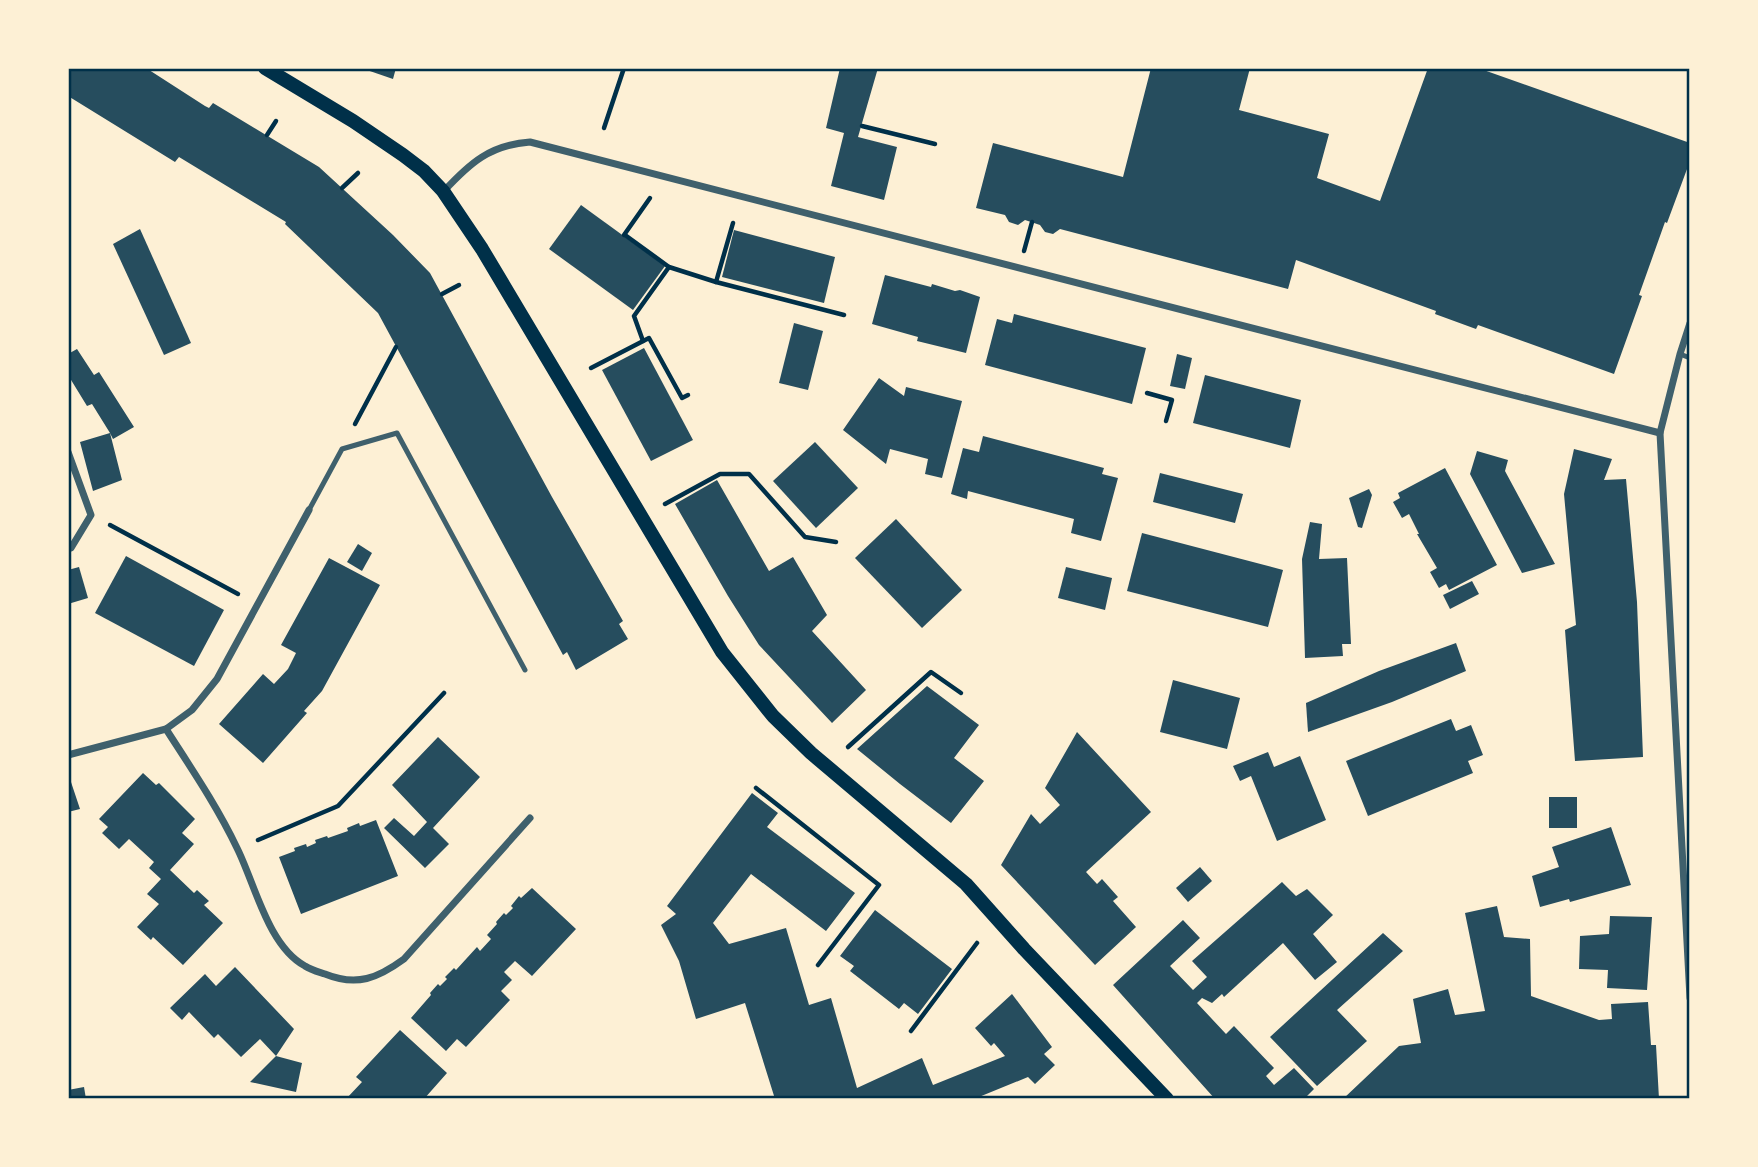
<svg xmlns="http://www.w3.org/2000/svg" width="1758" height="1167" font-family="'Times New Roman',serif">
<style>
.building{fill:#264d5e}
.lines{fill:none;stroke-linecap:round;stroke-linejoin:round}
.path{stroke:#003049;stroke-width:4.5}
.service{stroke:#3f606c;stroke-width:5}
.minor{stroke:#3f606c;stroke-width:7}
.secondary{stroke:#003049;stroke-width:14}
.neatline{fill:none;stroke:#003049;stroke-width:2.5}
</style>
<rect width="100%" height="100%" fill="#fdf0d5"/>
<g class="building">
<path d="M68 68H146L205 106 209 108 213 103 319 167 393 235 430 273 552 497 623 621 619 624 628 639 576 670 567 652 563 655 378 313 285 224 286 222 179 157 175 162 68 96Z"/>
<path d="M361 68H396L393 79Z"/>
<path d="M840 68H878L858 137 897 147 884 200 831 186 844 133 826 128Z"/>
<path d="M1151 68H1250L1239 110 1329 134 1317 178 1380 201 1428 68H1478L1690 143V161L1667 223 1665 222 1639 295 1642 296 1614 374 1478 325 1476 329 1435 314 1436 311 1296 260 1288 289 1060 229 1053 234 1045 232 1040 225 1025 220 1018 225 1009 222 1005 215 976 208 993 143 1123 177Z"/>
<path d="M581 205 665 266 633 310 549 249Z"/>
<path d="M140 229 191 343 164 355 113 244Z"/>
<path d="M734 230 835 257 824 303 722 277Z"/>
<path d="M885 275 931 287 932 284 955 291 960 290 980 297 966 353 917 341 918 337 872 324Z"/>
<path d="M1014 314 1146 348 1132 404 985 365 997 319 1012 323Z"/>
<path d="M794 323 823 331 808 390 779 383Z"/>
<path d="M644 348 693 440 651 461 602 370Z"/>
<path d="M77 349 94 375 99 372 134 427 113 439 110 433 122 480 93 491 80 442 110 433 92 404 87 406 68 375V354Z"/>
<path d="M1177 354 1192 358 1185 389 1170 386Z"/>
<path d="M1205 375 1301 400 1290 448 1193 423Z"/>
<path d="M879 378 904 396 906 387 962 401 942 478 925 474 928 459 890 449 886 464 843 430Z"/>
<path d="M983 436 1104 468 1102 474 1118 478 1101 541 1071 533 1074 519 968 491 967 499 951 494 963 448 979 452Z"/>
<path d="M815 442 858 488 816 528 773 481Z"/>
<path d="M1574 449 1612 459 1604 480 1626 479 1637 602 1643 757 1575 761 1565 630 1576 625 1564 494Z"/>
<path d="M1477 451 1508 460 1505 471 1555 564 1522 573 1470 474Z"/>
<path d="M1445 468 1497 565 1449 590 1446 584 1439 588 1430 572 1437 568 1417 534H1419L1409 514 1402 518 1393 502 1400 498 1398 493Z"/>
<path d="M1160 473 1243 494 1235 523 1153 502Z"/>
<path d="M717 480 769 571 793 557 827 615 812 631 866 690 832 723 759 645 728 596 675 504Z"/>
<path d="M1369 489 1372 495 1362 528 1358 527 1349 498Z"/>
<path d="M896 519 962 590 922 628 855 558Z"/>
<path d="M1310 522 1322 524 1319 559 1347 558 1351 644H1342L1343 656 1305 658 1302 559Z"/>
<path d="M1142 533 1283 570 1268 627 1127 591Z"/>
<path d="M358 544 372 553 362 571 347 562Z"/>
<path d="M126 556 224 610 194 666 95 613Z"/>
<path d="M329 558 380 585 322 691 304 711 307 713 263 763 219 724 263 674 274 684 288 669 296 653 281 645Z"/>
<path d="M79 567 88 598 68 604V570Z"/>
<path d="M1066 567 1112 578 1105 610 1058 598Z"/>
<path d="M1472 581 1479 594 1450 609 1443 595Z"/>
<path d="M1456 643 1466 671 1392 702 1308 732 1306 703 1379 671Z"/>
<path d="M1173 680 1240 698 1227 749 1160 732Z"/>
<path d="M927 686 979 725 954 758 984 781 951 823 900 784 857 749Z"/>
<path d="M1451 719 1456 731 1471 725 1483 755 1468 761 1473 773 1368 816 1346 761Z"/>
<path d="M1077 732 1151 812 1086 872 1097 884 1102 879 1118 897 1113 901 1136 927 1095 965 1001 865 1031 814 1040 824 1060 805 1045 788Z"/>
<path d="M438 737 480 777 433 828 449 844 425 868 384 828 394 818 414 836 427 822 392 785Z"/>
<path d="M1268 752 1274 767 1300 756 1326 820 1277 841 1251 776 1240 781 1233 766Z"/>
<path d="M68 773 80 809 68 812Z"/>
<path d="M143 773 156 785 159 783 195 819 182 833 194 844 170 870 194 893 197 890 209 901 204 905 223 923 183 965 153 937 151 940 137 927 159 904 147 894 161 879 149 868 154 862 129 839 119 849 102 833 108 827 99 819Z"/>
<path d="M752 793 778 813 767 827 855 893 826 931 751 874 713 923 729 944 786 928 809 1005 831 998 857 1088 922 1058 933 1085 1005 1056 994 1043 991 1046 975 1028 1012 994 1052 1047 1044 1054 1055 1065 1035 1084 1028 1077 974 1099H775L745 1003 696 1019 679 961 661 925 676 914 667 906Z"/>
<rect x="1549" y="797" width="28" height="31"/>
<path d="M376 820 398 876 301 914 279 857 295 851 294 848 306 844 307 847 316 843 315 840 327 836 328 838 348 831 347 828 359 823 360 826Z"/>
<path d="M1611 827 1631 885 1570 902 1569 899 1540 907 1532 876 1559 867 1552 847Z"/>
<path d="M1200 867 1212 881 1188 902 1176 888Z"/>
<path d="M1282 882 1296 896 1307 889 1333 915 1313 934 1337 962 1315 980 1283 943 1224 997 1222 994 1212 1003 1202 998 1197 1003 1226 1034 1234 1026 1274 1068 1266 1076 1274 1085 1294 1068 1314 1089 1304 1099H1215L1113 985 1183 920 1200 938 1170 966 1193 990 1207 977 1192 961Z"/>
<path d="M532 888 576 929 532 976 515 961 504 972 512 980 501 991 510 1000 466 1047 457 1039 446 1051 411 1018 431 995 430 993 438 984 440 986 447 979 445 977 454 968 456 970 477 947 480 951 491 939 487 935 497 924 496 922 504 913 506 915 513 908 511 906 519 896 521 898Z"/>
<path d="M1497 906 1504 937 1530 939 1531 996 1599 1020 1612 1019 1611 1004 1648 1002 1651 1045H1656L1659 1099H1343L1399 1046 1421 1043 1413 999 1448 989 1455 1015 1485 1011 1465 913Z"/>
<path d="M875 910 952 969 918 1014 904 1003 899 1009 850 971 854 966 840 956Z"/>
<path d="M1610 916 1652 917 1647 990 1607 988 1608 970 1579 969 1580 936 1609 934Z"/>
<path d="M1383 933 1403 951 1337 1010 1367 1041 1317 1086 1270 1037Z"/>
<path d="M235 967 294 1029 276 1056 302 1063 296 1092 250 1082 276 1056 260 1039 241 1057 218 1034 214 1038 189 1012 182 1020 170 1008 205 974 216 986Z"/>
<path d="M400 1030 447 1073 424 1099H346L362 1082 356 1077Z"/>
<path d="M84 1087 86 1099H68V1090Z"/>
</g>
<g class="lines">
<g class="path">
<path d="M862 126 935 144"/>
<path d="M604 128 624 68"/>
<path d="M267 135 276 121"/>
<path d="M342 188 358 173"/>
<path d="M624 235 650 198"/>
<path d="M625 235 669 267 634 316 643 341"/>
<path d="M1024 251 1032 222"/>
<path d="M669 267 716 282 844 315"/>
<path d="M716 282 733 223"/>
<path d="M442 294 459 285"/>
<path d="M591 368 649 338 682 398 688 395"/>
<path d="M1147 393 1172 400 1166 421"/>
<path d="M355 424 396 347"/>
<path d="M665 504 720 474H749L805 537 836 542"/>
<path d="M110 525 238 594"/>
<path d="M848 747 931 672 961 693"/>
<path d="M756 788 879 885 818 965"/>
<path d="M258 840 338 806 444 693"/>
<path d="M911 1031 977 943"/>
</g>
<g class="service">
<path d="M1680 354 1690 358"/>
<path d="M309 510 342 449 397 433 525 670"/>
</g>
<g class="minor">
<path d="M444 191C470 163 490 145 530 142 906 242 1283 338 1660 433"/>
<path d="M1690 323 1680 354 1660 433 1690 998"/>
<path d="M68 452 91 515 71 548 68 549"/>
<path d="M166 729C191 768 217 806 237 848 255 884 268 946 305 966 311 970 319 972 325 974 357 987 378 978 404 959L530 818"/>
<path d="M68 755 166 729 192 710 217 679 309 510"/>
</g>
<path class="secondary" d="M265 68 353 121 403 155 424 171 443 191 482 249 722 652 773 716 811 753 966 884 1024 949 1167 1099"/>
</g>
<rect width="1758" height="1167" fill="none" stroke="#fdf0d5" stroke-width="140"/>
<rect x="70" y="70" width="1618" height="1027" class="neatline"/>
</svg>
